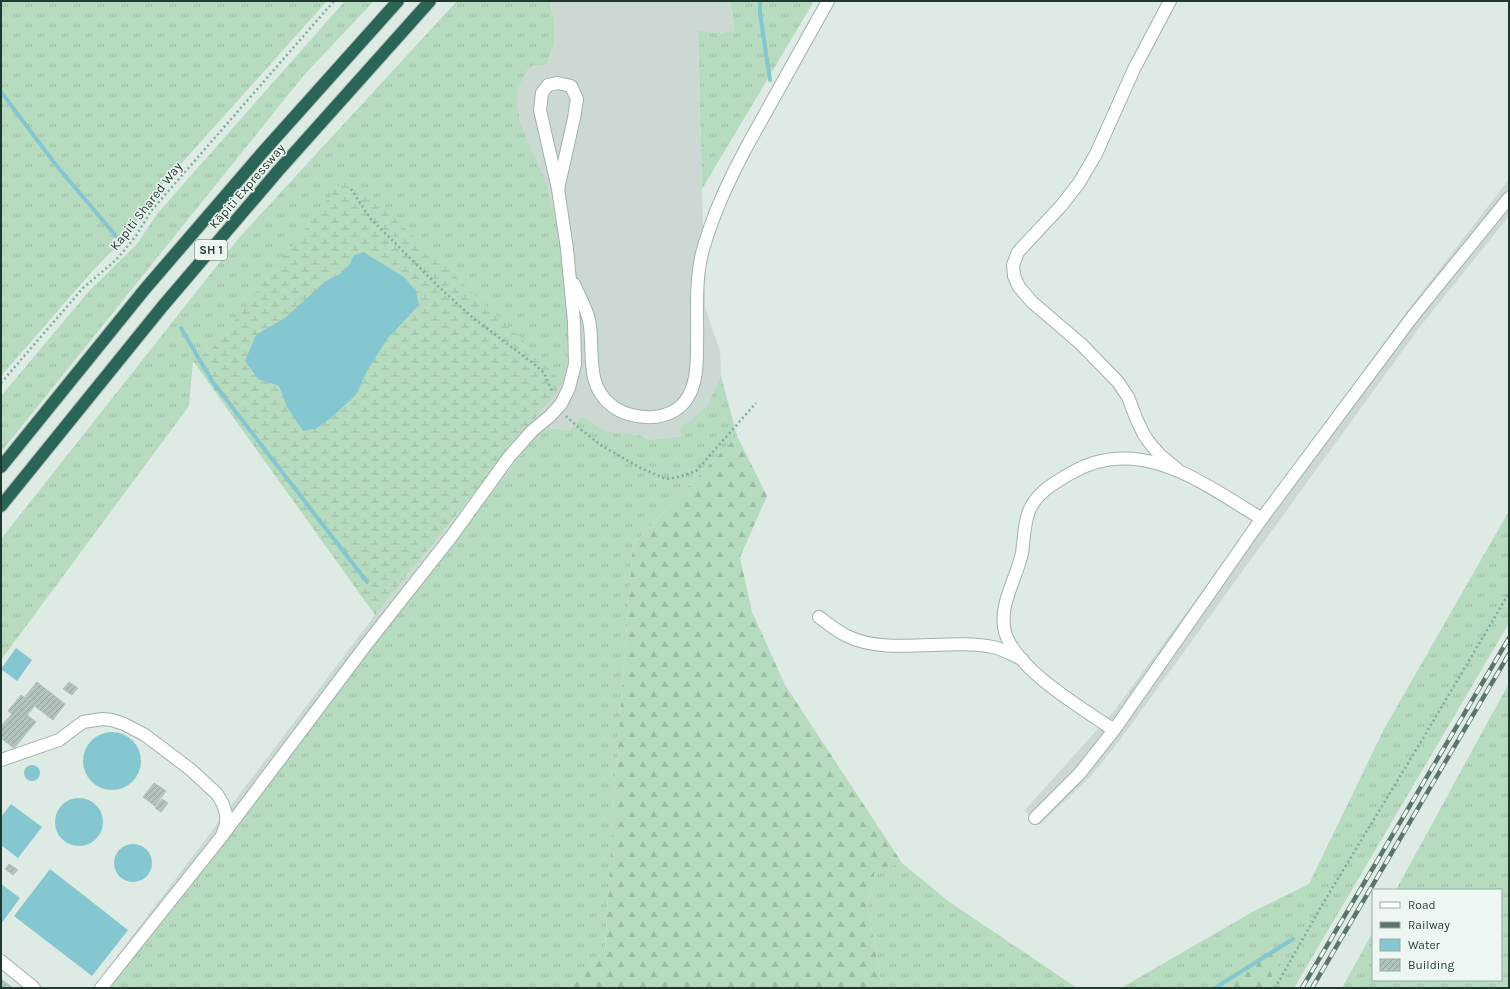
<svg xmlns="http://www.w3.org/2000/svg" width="1510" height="989" font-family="Karla,sans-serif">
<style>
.built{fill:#ccd9d3}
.grass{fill:url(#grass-tufts)}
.forest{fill:url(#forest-firs)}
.wetland{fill:url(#wetland-marsh)}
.water{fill:#85c7d0}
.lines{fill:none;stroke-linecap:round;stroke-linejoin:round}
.stream{stroke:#85c7d0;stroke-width:4}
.building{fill:url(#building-hatch);stroke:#b0c3ba}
.minor-casing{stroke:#a1b1ab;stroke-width:14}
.highway-casing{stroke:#bcc4c1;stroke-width:14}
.path{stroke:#7ead9c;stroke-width:2.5;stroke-dasharray:2 3;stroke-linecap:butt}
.minor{stroke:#fff;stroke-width:12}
.highway{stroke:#2b6557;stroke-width:12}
.rail-casing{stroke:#59756c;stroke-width:4.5}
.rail{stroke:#eef6f2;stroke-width:3;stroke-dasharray:9;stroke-linecap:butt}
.labels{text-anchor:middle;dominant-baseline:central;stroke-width:3;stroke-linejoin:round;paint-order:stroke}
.shield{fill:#eef6f2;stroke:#5d726b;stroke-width:1}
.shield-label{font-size:12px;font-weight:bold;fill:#1f3931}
.street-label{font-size:13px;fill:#1f3931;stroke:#eef6f2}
</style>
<defs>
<pattern id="grass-tufts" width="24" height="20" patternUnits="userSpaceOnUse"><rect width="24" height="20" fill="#b6dbbf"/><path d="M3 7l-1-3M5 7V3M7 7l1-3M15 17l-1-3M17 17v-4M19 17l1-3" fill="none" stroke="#9cbda5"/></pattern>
<pattern id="forest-firs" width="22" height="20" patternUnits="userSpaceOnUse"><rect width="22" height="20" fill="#b6dbbf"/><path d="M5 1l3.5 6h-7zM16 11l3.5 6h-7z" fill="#9cbda5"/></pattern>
<pattern id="wetland-marsh" width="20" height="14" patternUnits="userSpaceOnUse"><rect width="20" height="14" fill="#b6dbbf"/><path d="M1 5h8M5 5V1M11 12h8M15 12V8" fill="none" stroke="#9cbda5"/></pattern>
<pattern id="building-hatch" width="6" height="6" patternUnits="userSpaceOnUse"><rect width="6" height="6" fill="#b3c4bd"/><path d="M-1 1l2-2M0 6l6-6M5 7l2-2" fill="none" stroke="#91a09a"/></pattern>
</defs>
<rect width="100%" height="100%" fill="#deeae4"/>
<g class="built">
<path d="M550 1H730L735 31 717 33 698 30 705 307 720 351 721 376 707 406 692 419 681 426V436L651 440 638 435 604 431 582 416 570 430 547 428 109 988H93L375 615 526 430 568 363 567 299 547 185 521 124 517 105V91L525 74 530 67 536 65H544L548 62 554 44 552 10Z"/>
<path d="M1509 179V216L1419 328 1120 740 1090 777 1039 825 1024 811 1114 711 1403 317Z"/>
</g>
<g class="grass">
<path d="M1 1H327L145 204 132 231 96 267 1 376Z"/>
<path d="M345 1H374L304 75 1 452V396L90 290 137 244 157 214Z"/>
<path d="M457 1H550L554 23V44L548 62 544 65H536L530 67 525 74 517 91V105L521 124 547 185 560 237 567 299 568 363 562 385 547 363 217 344 193 361 189 406 1 660V539L238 239Z"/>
<path d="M730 1H814L702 189 698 30 717 33 735 31Z"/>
<path d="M721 376 737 436 633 544 614 797 605 949 570 988H109L536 436 547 428 570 430 582 416 604 431 638 435 651 440 681 436V426L692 419 707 406Z"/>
<path d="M1509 511V623L1294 988H1266L1292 940 1215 988H1121L1254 911 1309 884 1384 729Z"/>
<path d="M1509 683V988H1342L1373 932V980H1501V890H1396Z"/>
<path d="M902 863 948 901 1077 988H882L868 906 875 870Z"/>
</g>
<g class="forest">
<path d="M737 436 767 496 740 557 752 612 785 685 902 863 875 870 868 906 882 988H570L605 949 614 797 633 544Z"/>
<path d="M1293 939 1266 988H1215Z"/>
</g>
<path class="wetland" d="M342 181 356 182 547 363 562 385 375 615 193 361 217 344Z"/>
<g class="water">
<path d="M363 252 404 277 416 291 419 305 388 338 368 369 356 395 331 418 315 429 303 431 287 407 279 386 258 379 245 361 256 335 286 317 326 281 340 274 349 265 354 255Z"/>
<path d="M16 648 32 660 17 681 1 669Z"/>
<circle cx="112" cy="761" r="29"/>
<circle cx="32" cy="773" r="8"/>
<circle cx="79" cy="822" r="24"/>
<path d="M11 804 42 827 18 858 1 845V817Z"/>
<circle cx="133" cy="863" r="19"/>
<path d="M50 869 128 930 92 976 14 916Z"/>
<path d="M1 884 20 898 1 924Z"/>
</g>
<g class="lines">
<g class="stream">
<path d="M760 1V13L770 80"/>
<path d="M1 92 56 165 116 236"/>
<path d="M181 328 212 381 367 582"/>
<path d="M1215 988 1293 939"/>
</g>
</g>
<g class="building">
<path d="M37 682 65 704 53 720 24 698Z"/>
<path d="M69 682 78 688 72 695 63 689Z"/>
<path d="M21 695 35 706 27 715 36 722 14 748 1 738V726L12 714 8 711Z"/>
<path d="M154 783 166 791 155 806 143 797Z"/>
<path d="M162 799 168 803 161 812 155 808Z"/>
<path d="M9 864 18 870 13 875 5 869Z"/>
<path d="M1 979 13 988H1Z"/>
</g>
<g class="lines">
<g class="minor-casing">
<g id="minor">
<path d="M1170 1 1134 69 1096 154 1079 183 1061 206 1018 252 1013 265 1014 276 1019 287 1032 302 1081 344 1118 382 1128 397 1136 418 1144 435 1152 446 1161 456 1177 469"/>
<path d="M574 284C579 296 586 307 589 320 595 349 584 384 611 405 632 422 673 423 688 397 697 382 697 362 697 346 698 313 694 278 704 246 719 195 745 149 771 103 790 69 809 35 828 1"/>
<path d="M819 617C828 624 837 631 847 636 887 656 948 638 993 647 1003 649 1012 655 1022 659"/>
<path d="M1114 730C1083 709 1015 669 1005 632 998 605 1017 578 1022 553 1024 540 1024 526 1028 514 1034 494 1054 483 1071 473 1140 433 1204 484 1262 519"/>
<path d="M1 760 59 740 83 722 102 719 112 720 124 724 145 735 190 769 217 794 223 804 226 814V824L222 836 101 988"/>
<path d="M1035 818 1080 773 1114 730 1260 521 1413 316 1509 198"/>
<path d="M222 836 369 641 451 537 509 457 532 431 550 416 561 404 569 388 575 364 574 322 567 249 558 189 540 110 542 93 548 85 558 83 571 86 577 99 574 118 558 189"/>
<path d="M1 961 34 988"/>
</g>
</g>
<g class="highway-casing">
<g id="highway">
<path d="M1 467 145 289 262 153 398 1"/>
<path d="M1 506 162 307 278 171 430 1"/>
</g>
</g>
<g class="path">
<path d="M351 189 370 218 439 287 473 318 534 364 544 373 553 393"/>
<path d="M1 383 83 288 116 260 136 236 151 211 334 1"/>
<path d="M566 416 579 428 602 446 641 468 666 479 679 477 696 471 756 403"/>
<path d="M1275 988 1322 905 1419 745 1509 593"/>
</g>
<use href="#minor" class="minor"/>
<use href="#highway" class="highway"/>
<g class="rail-casing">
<g id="rail">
<path d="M1302 988 1509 638"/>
<path d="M1312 988 1509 654"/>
</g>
</g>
<use href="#rail" class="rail"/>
</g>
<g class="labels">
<rect class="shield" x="195" y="240" width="32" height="20" rx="3"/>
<g class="shield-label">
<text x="211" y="250">SH 1</text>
</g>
<g class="street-label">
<text transform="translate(247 186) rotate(-49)">Kāpiti Expressway</text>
<text transform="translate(146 206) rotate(-52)">Kapiti Shared Way</text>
</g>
</g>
<rect width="1510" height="989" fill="none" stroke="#1f3931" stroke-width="4"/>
<rect x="1372" y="889" width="130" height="92" fill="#eef6f2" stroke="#9baaa5"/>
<rect x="1380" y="902" width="20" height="6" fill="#ffffff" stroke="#9baaa5"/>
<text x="1408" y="909" font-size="12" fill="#1f3931">Road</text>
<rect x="1380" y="922" width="20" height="6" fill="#59756c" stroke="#9baaa5"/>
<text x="1408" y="929" font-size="12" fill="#1f3931">Railway</text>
<rect x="1380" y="939" width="20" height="12" fill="#85c7d0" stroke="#9baaa5"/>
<text x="1408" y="949" font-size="12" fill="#1f3931">Water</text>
<rect x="1380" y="959" width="20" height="12" fill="url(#building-hatch)" stroke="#9baaa5"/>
<text x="1408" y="969" font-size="12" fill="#1f3931">Building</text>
</svg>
